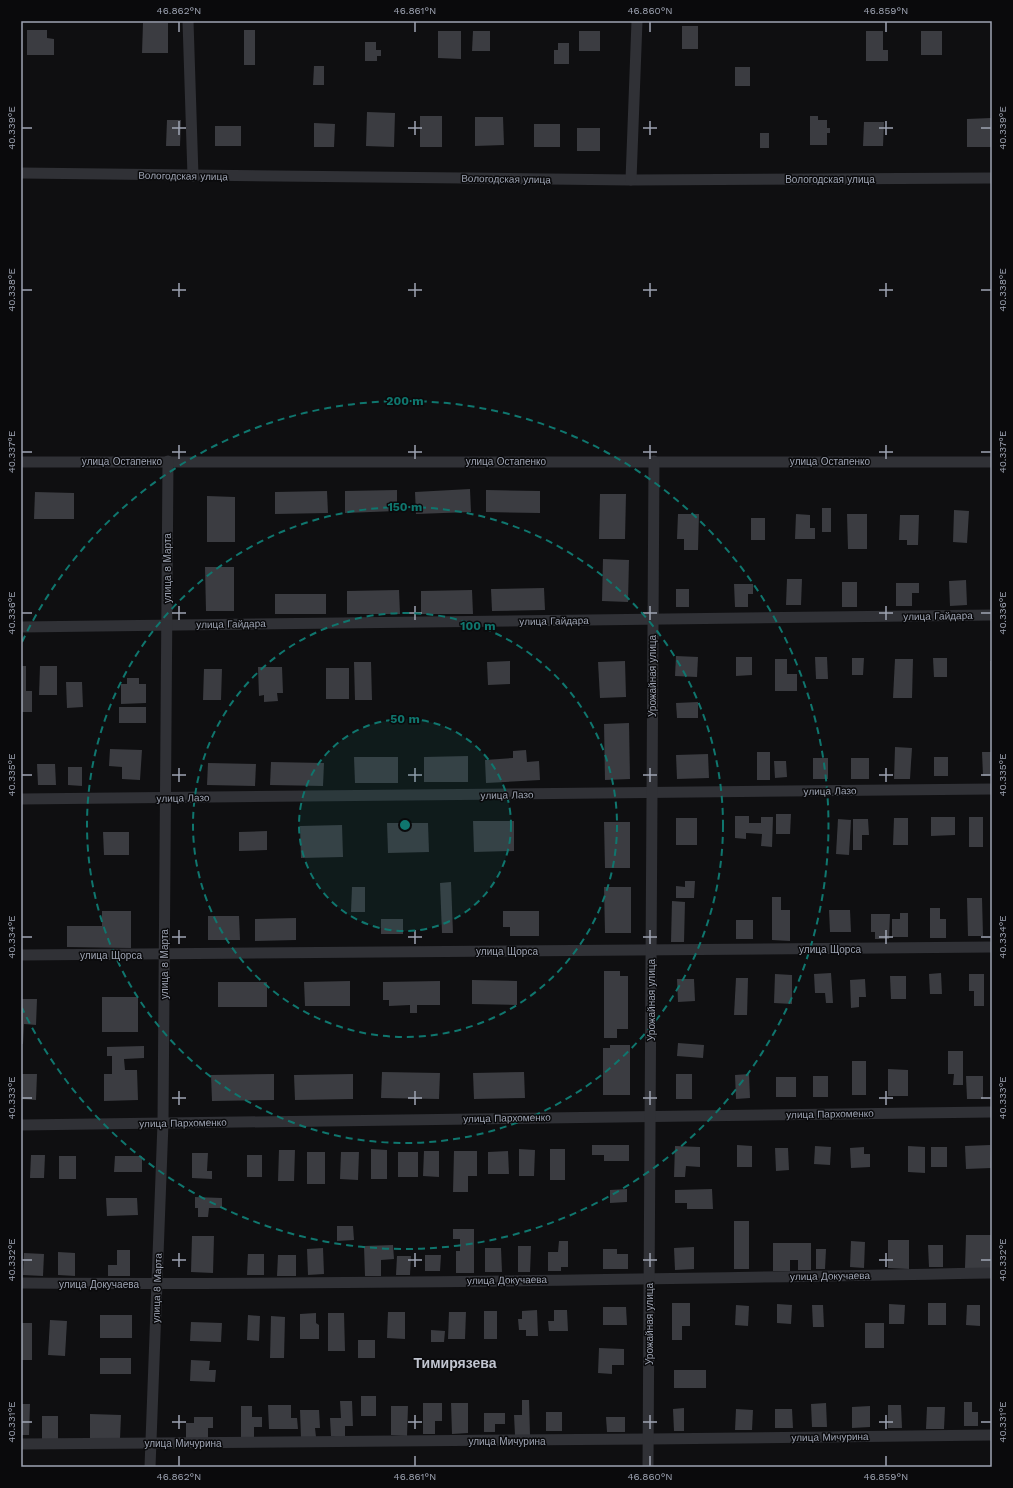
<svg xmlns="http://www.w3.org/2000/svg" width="1013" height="1488" font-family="'Work Sans',sans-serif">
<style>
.building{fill:#3b3c41}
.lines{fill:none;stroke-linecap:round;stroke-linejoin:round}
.street{stroke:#303136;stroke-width:11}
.ticks{fill:none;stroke:#9ea4b3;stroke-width:1.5}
.ring{fill:none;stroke:#0f766e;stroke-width:2;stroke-dasharray:7 5}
.labels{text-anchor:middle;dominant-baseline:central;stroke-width:3;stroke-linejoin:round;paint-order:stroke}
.street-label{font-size:10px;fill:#9ea4b3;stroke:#0a0a0c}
.district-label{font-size:14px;font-weight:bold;fill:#c0c4cf;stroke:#0a0a0c}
.centre{fill:#0f766e;stroke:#0a0a0c;stroke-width:2}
.ring-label{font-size:12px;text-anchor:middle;font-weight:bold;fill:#0f766e;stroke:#0a0a0c;stroke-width:3;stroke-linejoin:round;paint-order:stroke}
.neatline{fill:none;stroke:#9ea4b3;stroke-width:1.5}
.ticks-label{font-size:10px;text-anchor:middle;fill:#9ea4b3}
</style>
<rect width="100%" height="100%" fill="#0f0f11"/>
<g class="building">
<path d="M143 23H168V53H142Z"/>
<rect x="682" y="26" width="16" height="23"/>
<path d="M27 30H47V38L54 39V55H27Z"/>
<rect x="244" y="30" width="11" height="35"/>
<path d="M438 31H461V59L438 58Z"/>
<path d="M473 31H490V51H472Z"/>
<rect x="579" y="31" width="21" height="20"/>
<path d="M866 31H883V50H888V61H866Z"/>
<rect x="921" y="31" width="21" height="24"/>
<path d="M365 42H376V50H381V56H377V61H365Z"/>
<path d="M558 43H569V64H554V50H558Z"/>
<path d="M314 66H324V85H313Z"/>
<rect x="735" y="67" width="15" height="19"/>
<path d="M367 112 395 113 394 147 366 146Z"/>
<rect x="420" y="116" width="22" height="31"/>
<path d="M810 116H818V120H827V128H830V133H827V145H810Z"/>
<path d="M475 117H503L504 145 475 146Z"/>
<path d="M991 118V147H967V119Z"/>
<path d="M167 120H181L180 146H166Z"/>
<path d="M864 122H884L883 146H863Z"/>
<path d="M314 123 335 124 334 147H314Z"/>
<rect x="534" y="124" width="26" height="23"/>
<rect x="215" y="126" width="26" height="20"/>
<rect x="577" y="128" width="23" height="23"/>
<rect x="760" y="133" width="9" height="15"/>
<path d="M470 489 471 512 416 514 415 492Z"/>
<path d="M397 490V511L345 513V491Z"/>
<path d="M486 490 540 491V513L486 512Z"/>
<path d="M327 491 328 513 275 514V492Z"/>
<path d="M35 492 74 493V519H34Z"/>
<path d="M600 494H626L625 539H599Z"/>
<path d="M207 496 235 497V542H207Z"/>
<rect x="822" y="508" width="9" height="24"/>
<path d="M954 510 969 511 967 543 953 542Z"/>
<path d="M678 514H699L698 550H684V539H677Z"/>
<path d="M796 514 810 515V528H815V539H795Z"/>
<path d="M847 514H867V549H848Z"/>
<path d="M900 515H919L918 545H907V540H899Z"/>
<rect x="751" y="518" width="14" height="22"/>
<path d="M603 559 629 560 628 602 602 601Z"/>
<path d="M205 567H234V611H206Z"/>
<path d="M787 579H802L801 605H786Z"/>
<path d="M966 580 967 605 950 606 949 581Z"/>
<rect x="842" y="582" width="15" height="25"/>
<path d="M896 583H919V593H912V606H896Z"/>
<path d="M734 584H753V594H748V607H735Z"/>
<path d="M544 588 545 610 492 611 491 589Z"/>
<rect x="676" y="589" width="13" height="18"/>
<path d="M399 590 400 614H347V591Z"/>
<path d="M472 590 473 614H421V591Z"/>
<rect x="275" y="594" width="51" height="20"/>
<path d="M676 656 698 657 697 677 675 676Z"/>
<path d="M736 657H752V675L736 676Z"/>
<path d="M815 657H827L828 679H816Z"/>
<path d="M852 658H864L863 675H852Z"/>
<path d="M933 658H947V677H934Z"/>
<path d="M775 659H787V674H797V691H775Z"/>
<path d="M895 659H913L912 698H893Z"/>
<path d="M510 661V684L488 685 487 662Z"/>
<path d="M625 661 626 697 600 698 598 662Z"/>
<path d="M990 661H992V711H991Z"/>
<path d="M354 662H371L372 700H355Z"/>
<path d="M21 666H26V691H32V712H21Z"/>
<path d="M40 666H57V695H39Z"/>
<path d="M258 667H282L283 693H277L278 701 264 702V695L259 696Z"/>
<rect x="326" y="668" width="23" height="31"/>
<path d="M204 669H222L221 700H203Z"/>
<path d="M127 678H139V684H146V703L121 704V684H127Z"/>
<path d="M66 682H82L83 707 67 708Z"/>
<path d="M698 702V718H677L676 703Z"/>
<rect x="119" y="707" width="27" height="16"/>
<path d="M629 723 630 779 605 780 604 724Z"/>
<path d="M895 747 912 748 910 779H894Z"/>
<path d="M110 749 142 750 140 780 122 779V767L109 766Z"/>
<path d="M526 750 527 762 539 761 540 780 486 783 485 760 513 758V751Z"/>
<rect x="757" y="752" width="13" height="28"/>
<path d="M982 752H992V775L983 776Z"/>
<path d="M708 754 709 778 677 779 676 755Z"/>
<path d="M468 756V782H424V757Z"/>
<path d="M354 757H398V783H355Z"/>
<rect x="934" y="757" width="14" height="19"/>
<rect x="813" y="758" width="15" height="21"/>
<rect x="851" y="758" width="18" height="21"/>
<path d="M774 761H786L787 777 775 778Z"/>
<path d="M271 762 324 763 323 786 270 785Z"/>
<path d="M208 763 256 764 255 786 207 785Z"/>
<path d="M37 764H55L56 785H38Z"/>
<path d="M68 767H82V786L68 785Z"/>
<path d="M776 814H791L790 834H776Z"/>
<path d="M735 816H749V823H761V817H773L772 847 761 846 762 834 746 833V839L735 838Z"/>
<path d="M931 817H955V835L931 836Z"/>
<rect x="969" y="817" width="14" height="30"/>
<rect x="676" y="818" width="21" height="27"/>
<path d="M894 818H908V845H893Z"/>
<path d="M838 819 851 820 849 855 836 854Z"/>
<path d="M853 819H868L869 835H862V850H853Z"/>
<path d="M473 821H514V851L474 852Z"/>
<path d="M604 822H630V868H605Z"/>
<path d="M387 823H428L429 852 388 853Z"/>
<path d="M342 825 343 857 301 858 300 826Z"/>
<path d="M267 831V850L239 851V832Z"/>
<path d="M103 832H129V855H104Z"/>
<path d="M685 881H695L694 898H676V886L685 887Z"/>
<path d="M451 882 453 933H442L440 883Z"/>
<path d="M352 887H365V912H351Z"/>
<path d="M604 887H631V933H605Z"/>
<path d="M772 897H781V910H790V941L772 940Z"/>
<path d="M967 898H982L983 936H968Z"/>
<path d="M672 901 685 902 684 942H671Z"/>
<path d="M930 908H940V919H946V938H930Z"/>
<path d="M829 910H850L851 932H830Z"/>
<path d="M102 911H131V948L67 947V926H102Z"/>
<path d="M503 911H539V936H510V927H503Z"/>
<path d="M900 913H908V937H892V919H900Z"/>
<path d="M871 914H890L889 939H875V932H871Z"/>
<path d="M208 916H239L240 940H208Z"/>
<path d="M296 918V940L255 941V919Z"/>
<rect x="381" y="919" width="22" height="15"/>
<rect x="736" y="920" width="17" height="19"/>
<path d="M604 971H620V976H628V1029H617V1038H604Z"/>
<path d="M831 973 833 1003H826L825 993H815L814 974Z"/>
<path d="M941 973 942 994H930L929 974Z"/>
<path d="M775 974 792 975V1004L774 1003Z"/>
<path d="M969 974H984V1006H974V991H969Z"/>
<path d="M890 976H906V999H891Z"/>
<path d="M736 978H748L747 1015H734Z"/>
<path d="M677 979H694L695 1001 678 1002Z"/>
<path d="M865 979 866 997H859V1007L851 1008 850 980Z"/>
<path d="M472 980 517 981V1005L472 1004Z"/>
<path d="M350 981V1006H305L304 982Z"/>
<path d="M440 981V1005H417V1013H410V1005L389 1006V1000H383V982Z"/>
<rect x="218" y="982" width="49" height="25"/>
<rect x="102" y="997" width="36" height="35"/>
<path d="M21 999H37L36 1025 24 1024 23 1044H21Z"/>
<path d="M678 1043 704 1045 703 1058 677 1056Z"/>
<path d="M610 1045H630V1095H603V1048H610Z"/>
<path d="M144 1046V1058L124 1059 125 1070H137L138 1100 104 1101V1074H112V1056H107V1047Z"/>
<path d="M948 1051H963V1085H953L954 1074H948Z"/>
<rect x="852" y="1061" width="14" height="34"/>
<path d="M888 1069 908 1070V1096H888Z"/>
<path d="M382 1072 440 1073 439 1099 381 1098Z"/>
<path d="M524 1072 525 1098 474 1099 473 1073Z"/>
<path d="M21 1074H37L36 1100 21 1099Z"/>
<path d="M274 1074V1100L212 1101 211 1075Z"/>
<path d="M353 1074V1099L295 1100 294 1075Z"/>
<rect x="676" y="1074" width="16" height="25"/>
<path d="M749 1074 750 1098 736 1099 735 1075Z"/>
<rect x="813" y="1076" width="15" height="21"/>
<path d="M966 1076H983V1099H967Z"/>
<rect x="776" y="1077" width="20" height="20"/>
<path d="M592 1145H629V1161H604V1155H592Z"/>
<path d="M737 1145 752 1146V1167H737Z"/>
<path d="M990 1145 991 1168 966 1169 965 1146Z"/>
<path d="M675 1146 700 1147V1167L686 1166 685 1177H674Z"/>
<path d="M815 1146 831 1147 830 1165 814 1164Z"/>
<path d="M908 1146 925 1147V1173L908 1172Z"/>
<path d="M864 1147V1154H870V1167L851 1168 850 1148Z"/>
<rect x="931" y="1147" width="16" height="20"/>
<path d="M775 1148H788L789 1170 776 1171Z"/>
<path d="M371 1149 387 1150V1179H371Z"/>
<path d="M519 1149 535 1150 534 1176H519Z"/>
<rect x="550" y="1149" width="15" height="31"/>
<path d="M279 1150H295L294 1181H278Z"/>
<path d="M424 1151H439V1177L423 1176Z"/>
<path d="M454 1151H477V1176H468V1192H453Z"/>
<path d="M508 1151 509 1174H488V1152Z"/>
<rect x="307" y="1152" width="18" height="32"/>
<path d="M341 1152H359L358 1180 340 1179Z"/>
<rect x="398" y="1152" width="20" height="25"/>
<path d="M192 1153H208L207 1171H212V1179L192 1178Z"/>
<path d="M31 1155H45L44 1178H30Z"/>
<rect x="247" y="1155" width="15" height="22"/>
<rect x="59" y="1156" width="17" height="23"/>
<path d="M115 1156H142V1172H114Z"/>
<path d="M627 1189V1202L610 1203V1190Z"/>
<path d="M712 1189 713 1209H687V1203H675V1190Z"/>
<path d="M195 1197 222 1198V1208H209L208 1217H198V1208H195Z"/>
<path d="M106 1198H137L138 1215 107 1216Z"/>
<rect x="734" y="1221" width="15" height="48"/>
<path d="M337 1226H353L354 1240 337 1241Z"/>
<path d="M453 1229H474V1273H456V1251H460V1239H453Z"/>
<path d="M966 1235H991V1268H965Z"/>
<path d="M192 1236H214L213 1273 191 1272Z"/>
<path d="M888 1240H909V1269L888 1268Z"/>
<path d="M559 1241H568V1267H561V1271H548V1252H558Z"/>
<path d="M851 1241 865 1242 864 1268 850 1267Z"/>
<path d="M773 1243H811V1270H798V1260H790V1271H773Z"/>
<path d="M393 1245 394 1259 381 1260V1276H365L364 1246Z"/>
<path d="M928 1245H943V1267H929Z"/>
<path d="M518 1246H531L530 1272H518Z"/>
<path d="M694 1247V1269L675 1270 674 1248Z"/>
<path d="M323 1248 324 1274 308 1275 307 1249Z"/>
<path d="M485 1248H501L502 1272H485Z"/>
<path d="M603 1249H617V1254H628V1269H603Z"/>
<path d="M816 1249H826L825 1269H816Z"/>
<path d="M117 1250H130V1276H108V1265H117Z"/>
<path d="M58 1252 75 1253V1276L58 1275Z"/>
<path d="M24 1253 44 1254 43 1276 23 1275Z"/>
<path d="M248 1254H264V1275H247Z"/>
<path d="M278 1255H296V1276H277Z"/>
<path d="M425 1255H441L440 1271H425Z"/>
<path d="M397 1256H411L410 1275H396Z"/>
<path d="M672 1303H690V1326H682V1340H672Z"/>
<rect x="928" y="1303" width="18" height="22"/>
<path d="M777 1304 792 1305 791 1324 777 1323Z"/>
<path d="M889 1304 905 1305 904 1324H889Z"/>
<path d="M736 1305 749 1306 748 1326 735 1325Z"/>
<path d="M812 1305H823L824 1327H813Z"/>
<path d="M967 1305H980V1326L966 1325Z"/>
<path d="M603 1307H626L627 1325H603Z"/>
<path d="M537 1310 538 1336H526V1330H519L518 1319H522V1311Z"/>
<path d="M554 1310H567L568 1331H549L548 1321H554Z"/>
<rect x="484" y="1311" width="13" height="28"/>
<path d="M388 1312H405V1339L387 1338Z"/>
<path d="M449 1312H466L465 1339H448Z"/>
<path d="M316 1313V1323L319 1325V1339H300V1314Z"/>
<path d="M328 1313H344L345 1351H328Z"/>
<rect x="100" y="1315" width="32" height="23"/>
<path d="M248 1315 260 1316 259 1341 247 1340Z"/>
<path d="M271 1316 285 1317 284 1358H270Z"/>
<path d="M50 1320 67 1321 65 1356 48 1355Z"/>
<path d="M191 1322 222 1323 221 1342 190 1341Z"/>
<rect x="21" y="1323" width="11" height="37"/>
<rect x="865" y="1323" width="19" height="25"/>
<path d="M431 1330 445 1331 444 1342H431Z"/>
<rect x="358" y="1340" width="17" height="18"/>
<path d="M599 1348 624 1349V1365H612V1374L598 1373Z"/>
<rect x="100" y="1358" width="31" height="16"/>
<path d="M191 1360 210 1361 209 1370H216L215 1382 190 1381Z"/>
<rect x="674" y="1370" width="32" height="18"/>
<rect x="361" y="1396" width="15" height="20"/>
<path d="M522 1400H529L530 1435H515L514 1415H522Z"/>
<path d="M340 1401H352L353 1426H345V1436H331L330 1418H341Z"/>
<path d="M964 1402H972V1412H978V1426H964Z"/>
<path d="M423 1403H442V1421H435V1434H423Z"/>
<path d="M451 1403H468V1433L452 1434Z"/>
<path d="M826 1403 827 1427H812L811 1404Z"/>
<path d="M21 1404H30L29 1435H21Z"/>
<path d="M268 1405H291V1418H297L298 1429H269Z"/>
<path d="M888 1405H901L902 1428H888Z"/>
<path d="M241 1406H252V1417H262V1427H254V1438H241Z"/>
<path d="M391 1406H408L407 1436 391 1435Z"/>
<path d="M870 1406V1427L852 1428V1407Z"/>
<path d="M927 1407H945L944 1429H926Z"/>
<path d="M684 1408V1431H674L673 1409Z"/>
<path d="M736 1409 753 1410 752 1430H735Z"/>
<path d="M775 1409H792L793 1428H775Z"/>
<path d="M300 1410H319L320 1428H315L316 1437 301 1438Z"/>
<rect x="546" y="1412" width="16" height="19"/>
<path d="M484 1413H505V1424H495V1432H484Z"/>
<path d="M90 1414 121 1415 120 1439H90Z"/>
<rect x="42" y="1416" width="16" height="24"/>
<path d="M194 1417H213V1428H208V1441H186V1423H194Z"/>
<path d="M606 1417H625V1432H607Z"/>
</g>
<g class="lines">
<g class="street">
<path d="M188 21 193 176"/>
<path d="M21 173 631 180 992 178"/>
<path d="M631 180 637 21"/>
<path d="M21 462H992"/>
<path d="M21 627 992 615"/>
<path d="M21 799 992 789"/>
<path d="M21 955 992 947"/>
<path d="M21 1125 992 1112"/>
<path d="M21 1283C345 1285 668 1279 992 1273"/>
<path d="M21 1444 649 1439 992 1435"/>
<path d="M150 1467 163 1123 168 461"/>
<path d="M648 1467 654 461"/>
</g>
</g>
<path class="ticks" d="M179 22V32M415 22V32M650 22V32M886 22V32M179 121V135M415 121V135M650 121V135M886 121V135M22 128H32M172 128H186M408 128H422M643 128H657M879 128H893M981 128H991M179 283V297M415 283V297M650 283V297M886 283V297M22 290H32M172 290H186M408 290H422M643 290H657M879 290H893M981 290H991M179 445V459M415 445V459M650 445V459M886 445V459M22 452H32M172 452H186M408 452H422M643 452H657M879 452H893M981 452H991M179 606V620M415 606V620M650 606V620M886 606V620M22 613H32M172 613H186M408 613H422M643 613H657M879 613H893M981 613H991M179 768V782M415 768V782M650 768V782M886 768V782M22 775H32M172 775H186M408 775H422M643 775H657M879 775H893M981 775H991M179 930V944M415 930V944M650 930V944M886 930V944M22 937H32M172 937H186M408 937H422M643 937H657M879 937H893M981 937H991M179 1091V1105M415 1091V1105M650 1091V1105M886 1091V1105M22 1098H32M172 1098H186M408 1098H422M643 1098H657M879 1098H893M981 1098H991M179 1253V1267M415 1253V1267M650 1253V1267M886 1253V1267M22 1260H32M172 1260H186M408 1260H422M643 1260H657M879 1260H893M981 1260H991M179 1415V1429M415 1415V1429M650 1415V1429M886 1415V1429M22 1422H32M172 1422H186M408 1422H422M643 1422H657M879 1422H893M981 1422H991M179 1456V1466M415 1456V1466M650 1456V1466M886 1456V1466"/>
<circle cx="405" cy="825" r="106" fill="#0f766e" fill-opacity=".12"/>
<g class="ring">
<circle cx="405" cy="825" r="106"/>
<circle cx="405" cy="825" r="212"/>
<circle cx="405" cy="825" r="318"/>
<path d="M22 642A424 424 0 1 1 22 1008"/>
</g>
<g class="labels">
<g class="street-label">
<text transform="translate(183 176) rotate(1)">Вологодская улица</text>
<text transform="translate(506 179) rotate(1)">Вологодская улица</text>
<text x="830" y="179">Вологодская улица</text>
<text x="122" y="461">улица Остапенко</text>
<text x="506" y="461">улица Остапенко</text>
<text x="830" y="461">улица Остапенко</text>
<text transform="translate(167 568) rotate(-90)">улица 8 Марта</text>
<text transform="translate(938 616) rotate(-1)">улица Гайдара</text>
<text transform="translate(554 621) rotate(-1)">улица Гайдара</text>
<text transform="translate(231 624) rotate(-1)">улица Гайдара</text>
<text transform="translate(652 676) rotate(-90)">Урожайная улица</text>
<text transform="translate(830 791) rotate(-1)">улица Лазо</text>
<text transform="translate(507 795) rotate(-1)">улица Лазо</text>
<text transform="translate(183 798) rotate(-1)">улица Лазо</text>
<text x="830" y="949">улица Щорса</text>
<text x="507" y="951">улица Щорса</text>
<text x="111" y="955">улица Щорса</text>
<text transform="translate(164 964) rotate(-90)">улица 8 Марта</text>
<text transform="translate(651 1000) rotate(-90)">Урожайная улица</text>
<text transform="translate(830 1114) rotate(-1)">улица Пархоменко</text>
<text transform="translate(507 1118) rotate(-1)">улица Пархоменко</text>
<text transform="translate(183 1123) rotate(-1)">улица Пархоменко</text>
<text transform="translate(830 1276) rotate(-1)">улица Докучаева</text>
<text transform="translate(507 1280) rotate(-1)">улица Докучаева</text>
<text x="99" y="1284">улица Докучаева</text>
<text transform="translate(157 1288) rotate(-88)">улица 8 Марта</text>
<text transform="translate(649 1324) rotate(-90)">Урожайная улица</text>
<text transform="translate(830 1437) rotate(-1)">улица Мичурина</text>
<text x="507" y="1441">улица Мичурина</text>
<text x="183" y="1443">улица Мичурина</text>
</g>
<g class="district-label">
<text x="455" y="1363">Тимирязева</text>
</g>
</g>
<circle cx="405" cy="825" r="6" class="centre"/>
<g class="ring-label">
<text x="405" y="405">200 m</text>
<text x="405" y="511">150 m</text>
<text x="478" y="630">100 m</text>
<text x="405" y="723">50 m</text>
</g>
<rect width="1013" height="1488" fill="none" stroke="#0a0a0c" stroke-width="44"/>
<rect x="22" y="22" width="969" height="1444" class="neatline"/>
<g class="ticks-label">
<text x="179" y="14">46.862°N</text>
<text x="415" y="14">46.861°N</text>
<text x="650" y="14">46.860°N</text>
<text x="886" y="14">46.859°N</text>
<text transform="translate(1002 128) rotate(-90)" y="4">40.339°E</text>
<text transform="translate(11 128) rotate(-90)" y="4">40.339°E</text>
<text transform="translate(1002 290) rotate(-90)" y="4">40.338°E</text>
<text transform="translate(11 290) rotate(-90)" y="4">40.338°E</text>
<text transform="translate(1002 452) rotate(-90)" y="4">40.337°E</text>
<text transform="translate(11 452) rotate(-90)" y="4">40.337°E</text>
<text transform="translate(1002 613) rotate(-90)" y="4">40.336°E</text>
<text transform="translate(11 613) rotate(-90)" y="4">40.336°E</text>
<text transform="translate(1002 775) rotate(-90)" y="4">40.335°E</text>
<text transform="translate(11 775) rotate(-90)" y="4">40.335°E</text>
<text transform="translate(1002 937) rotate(-90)" y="4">40.334°E</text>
<text transform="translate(11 937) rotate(-90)" y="4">40.334°E</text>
<text transform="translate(1002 1098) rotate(-90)" y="4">40.333°E</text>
<text transform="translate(11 1098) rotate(-90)" y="4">40.333°E</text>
<text transform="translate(1002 1260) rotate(-90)" y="4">40.332°E</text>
<text transform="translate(11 1260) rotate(-90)" y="4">40.332°E</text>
<text transform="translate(1002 1422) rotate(-90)" y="4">40.331°E</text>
<text transform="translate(11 1422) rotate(-90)" y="4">40.331°E</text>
<text x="179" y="1480">46.862°N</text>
<text x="415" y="1480">46.861°N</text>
<text x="650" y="1480">46.860°N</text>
<text x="886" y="1480">46.859°N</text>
</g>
</svg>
